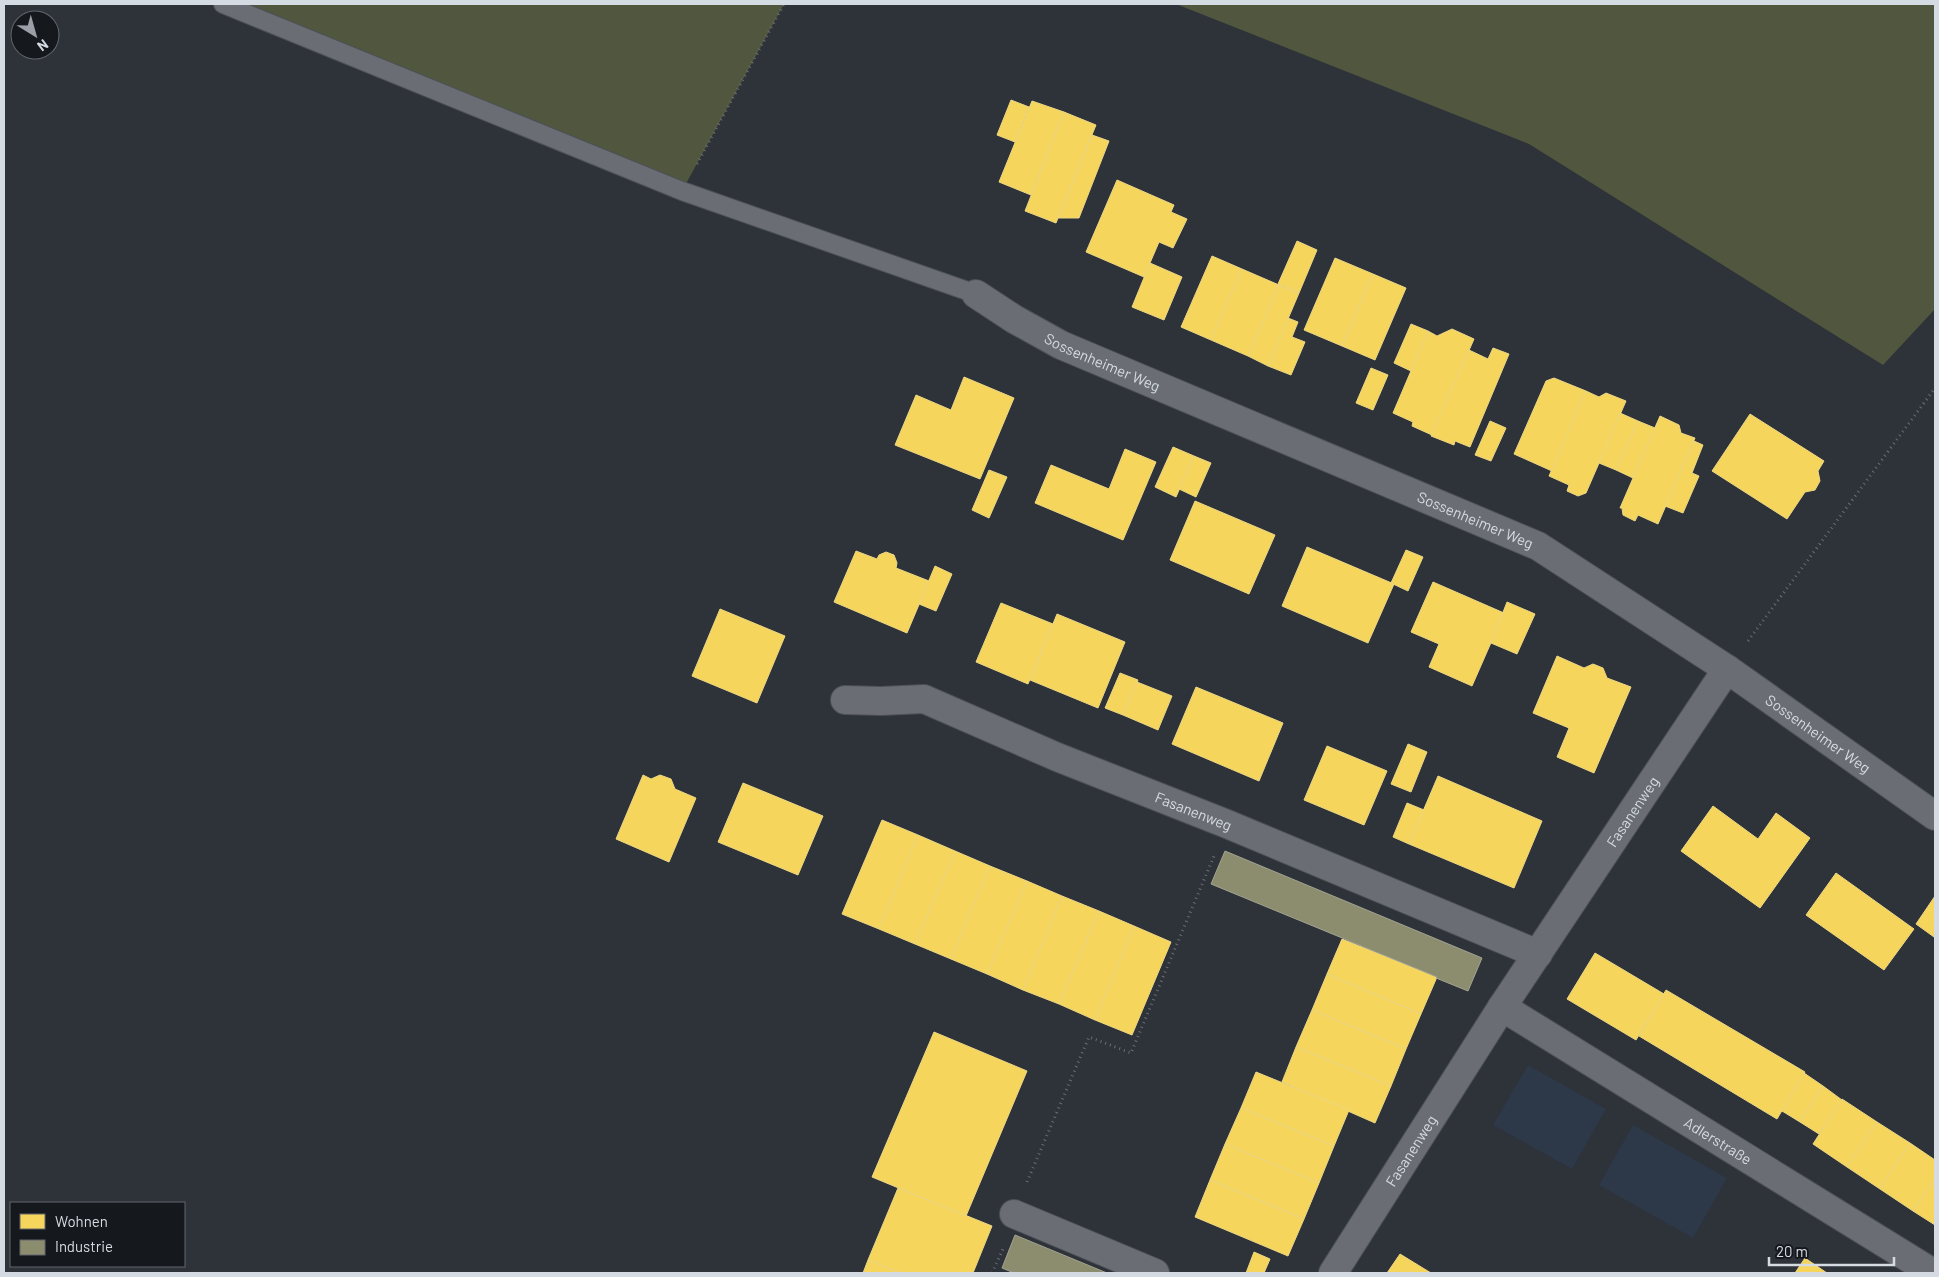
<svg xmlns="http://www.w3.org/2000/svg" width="1939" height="1277" font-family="Barlow,sans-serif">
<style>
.built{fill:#2d3849}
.green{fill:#51573f}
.homes{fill:#f6d55c;stroke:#ecd784}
.industry{fill:#8c8c6e;stroke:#a2a491}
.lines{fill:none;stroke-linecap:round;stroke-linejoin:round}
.lane-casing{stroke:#4c5156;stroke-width:20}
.street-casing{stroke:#4c5156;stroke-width:30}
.path{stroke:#6b6e73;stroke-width:3;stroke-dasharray:1 4;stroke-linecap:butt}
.lane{stroke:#6a6e74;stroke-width:18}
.street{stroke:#6a6e74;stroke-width:28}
.labels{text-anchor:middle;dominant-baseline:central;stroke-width:5;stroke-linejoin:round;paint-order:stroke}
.street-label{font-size:15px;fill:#d5dbe3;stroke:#15191e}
</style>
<rect width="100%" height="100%" fill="#2e3239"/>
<g class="built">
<path d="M1528 1065 1606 1109 1572 1169 1493 1125Z"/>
<path d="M1633 1125 1727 1178 1693 1238 1599 1185Z"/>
</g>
<g class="green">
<path d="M223 4H784L682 191Z"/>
<path d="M1176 4H1935V309L1883 365 1529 144Z"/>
</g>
<g class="homes">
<path d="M1011 100 1029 107 1015 142 997 135Z"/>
<path d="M1032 101 1064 112 1031 195 999 182Z"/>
<path d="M1064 112 1096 125 1056 223 1025 211Z"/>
<path d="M1092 135 1109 141 1079 218H1058Z"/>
<path d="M1117 180 1174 205 1171 212 1187 219 1173 248 1159 242 1144 277 1086 252Z"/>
<path d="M1297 241 1317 250 1299 293 1278 284Z"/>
<path d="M1212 256 1242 269 1211 340 1181 327Z"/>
<path d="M1335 258 1373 274 1342 346 1304 330Z"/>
<path d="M1150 263 1182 277 1164 320 1132 307Z"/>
<path d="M1242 269 1279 285 1248 356 1211 340Z"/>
<path d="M1373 274 1406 288 1375 360 1342 346Z"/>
<path d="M1279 285 1299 293 1268 366 1248 356Z"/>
<path d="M1288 318 1298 322 1292 337 1305 342 1291 375 1268 366Z"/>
<path d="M1411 324 1428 331 1411 371 1394 363Z"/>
<path d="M1452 329 1474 339 1432 435 1412 426 1413 422 1393 413 1428 331 1437 336Z"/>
<path d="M1493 348 1509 354 1470 447 1455 441 1454 445 1431 436 1469 350 1488 359Z"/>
<path d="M1371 368 1388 375 1373 410 1356 403Z"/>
<path d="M964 377 1014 398 980 479 895 445 916 395 951 410Z"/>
<path d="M1554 378 1586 391 1552 471 1514 454 1546 381Z"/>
<path d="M1586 391 1599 397 1606 393 1626 401 1586 493 1578 496 1567 491 1569 485 1549 476Z"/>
<path d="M1620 413 1638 421 1616 470 1599 463Z"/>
<path d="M1750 414 1824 461 1818 471 1820 481 1815 490 1805 492 1787 519 1712 471Z"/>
<path d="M1660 416 1679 425 1681 433 1695 438 1658 524 1638 515 1635 521 1623 515 1622 508H1620Z"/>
<path d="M1490 421 1506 428 1491 461 1475 455Z"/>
<path d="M1638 421 1655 428 1633 478 1616 470Z"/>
<path d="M1694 441 1703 445 1692 473 1699 476 1683 513 1665 506Z"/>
<path d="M1173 447 1194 456 1176 497 1155 487Z"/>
<path d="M1125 449 1156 462 1123 540 1035 503 1051 465 1109 489Z"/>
<path d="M1194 456 1211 463 1196 497 1179 489Z"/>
<path d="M989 470 1007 477 989 518 972 510Z"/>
<path d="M1195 501 1275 535 1249 594 1170 560Z"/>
<path d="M1307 547 1394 584 1368 643 1282 606Z"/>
<path d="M1406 550 1423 557 1408 591 1391 583Z"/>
<path d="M856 551 877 559 879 555 886 552 894 555 897 563 896 568 929 581 907 633 834 602Z"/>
<path d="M935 566 952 574 936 611 919 604Z"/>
<path d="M1433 582 1504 613 1472 686 1429 667 1439 644 1411 632Z"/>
<path d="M1507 602 1535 614 1517 654 1491 643Z"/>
<path d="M1001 603 1053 624 1028 684 976 662Z"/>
<path d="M720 609 785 636 757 703 692 676Z"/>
<path d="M1057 614 1125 642 1098 708 1030 680Z"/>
<path d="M1557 656 1584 668 1593 664 1603 668 1607 678 1631 687 1594 773 1557 757 1569 728 1533 713Z"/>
<path d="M1120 673 1138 680 1123 715 1105 708Z"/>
<path d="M1137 682 1172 696 1158 730 1123 715Z"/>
<path d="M1196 687 1283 723 1259 781 1172 744Z"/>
<path d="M1408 744 1427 752 1411 792 1391 784Z"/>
<path d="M1327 746 1387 771 1364 825 1304 800Z"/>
<path d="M643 775 651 779 660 775 671 779 675 789 696 798 669 862 616 839Z"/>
<path d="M1438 776 1542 821 1514 888 1409 844Z"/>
<path d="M743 783 823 816 798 875 718 842Z"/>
<path d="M1407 803 1424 810 1409 844 1393 837Z"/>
<path d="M1713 806 1758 839 1776 813 1810 838 1760 908 1681 851Z"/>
<path d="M882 820 918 835 879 929 842 914Z"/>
<path d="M918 835 955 851 915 944 879 929Z"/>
<path d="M955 851 990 866 951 959 915 944Z"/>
<path d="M990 866 1027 881 987 974 951 959Z"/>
<path d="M1836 873 1914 929 1884 970 1806 915Z"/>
<path d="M1027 881 1062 896 1023 990 987 974Z"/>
<path d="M1062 896 1099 911 1059 1004 1023 990Z"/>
<path d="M1935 896V935L1934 937 1916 924Z"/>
<path d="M1099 911 1134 926 1095 1020 1059 1004Z"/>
<path d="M1134 926 1171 942 1132 1035 1095 1020Z"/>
<path d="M1342 939 1437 977 1421 1014 1327 974Z"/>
<path d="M1595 953 1664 994 1636 1040 1567 999Z"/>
<path d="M1327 974 1421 1014 1406 1049 1312 1010Z"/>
<path d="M1666 990 1805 1072 1777 1119 1639 1036Z"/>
<path d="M1312 1010 1406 1049 1391 1086 1296 1047Z"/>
<path d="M934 1032 1027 1071 966 1216 872 1177Z"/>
<path d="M1296 1047 1391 1086 1375 1123 1282 1082Z"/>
<path d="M1256 1072 1349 1110 1334 1146 1241 1108Z"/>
<path d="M1804 1073 1823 1086 1800 1122 1782 1111Z"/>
<path d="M1823 1086 1842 1100 1819 1134 1800 1122Z"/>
<path d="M1842 1099 1877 1122 1847 1167 1813 1144Z"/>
<path d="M1241 1108 1334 1146 1319 1183 1225 1144Z"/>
<path d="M1877 1122 1910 1143 1880 1189 1847 1167Z"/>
<path d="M1910 1143 1935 1160V1178L1913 1211 1880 1189Z"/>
<path d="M1225 1144 1319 1183 1304 1219 1210 1180Z"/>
<path d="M1935 1178V1225L1913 1211Z"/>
<path d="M1210 1180 1304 1219 1288 1256 1195 1217Z"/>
<path d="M898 1188 992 1226 973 1273H900L868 1260Z"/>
<path d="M1254 1252 1270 1259 1264 1273H1246Z"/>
<path d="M1400 1254 1431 1273H1387Z"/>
<path d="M1805 1258 1827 1273H1795Z"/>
<path d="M868 1260 900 1273H863Z"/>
</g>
<g class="industry">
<path d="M1225 851 1482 958 1468 991 1436 978 1437 977 1211 884Z"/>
<path d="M1015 1235 1107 1273H1014L1002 1268Z"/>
</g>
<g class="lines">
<g class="lane-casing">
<path id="lane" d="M223 4 682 191 976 294"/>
</g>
<g class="street-casing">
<g id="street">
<path id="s1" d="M976 294 1014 319 1061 345 1538 546 1727 669 1935 816"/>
<path id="s2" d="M845 700 881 701 924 699 1057 757 1227 824 1538 954"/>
<path id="s3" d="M1502 1007 1933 1273"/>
<path d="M1014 1214 1155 1273"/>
<path id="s4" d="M1333 1273 1502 1007 1727 669"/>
</g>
</g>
<g class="path">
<path d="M697 164 784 4"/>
<path d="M1748 641 1935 388"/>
<path d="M1027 1182 1089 1037 1131 1053 1214 856"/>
<path d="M992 1273 1003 1249"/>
</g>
<use href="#lane" class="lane"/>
<use href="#street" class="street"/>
</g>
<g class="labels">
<g class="street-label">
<text stroke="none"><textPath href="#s1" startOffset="144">Sossenheimer Weg</textPath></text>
<text stroke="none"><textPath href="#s1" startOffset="549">Sossenheimer Weg</textPath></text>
<text stroke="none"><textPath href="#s1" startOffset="954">Sossenheimer Weg</textPath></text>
<text stroke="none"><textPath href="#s2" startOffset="371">Fasanenweg</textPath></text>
<text stroke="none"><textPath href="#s4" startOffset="550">Fasanenweg</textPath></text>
<text stroke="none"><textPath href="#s3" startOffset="254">Adlerstraße</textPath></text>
<text stroke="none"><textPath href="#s4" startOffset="145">Fasanenweg</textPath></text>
</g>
</g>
<rect width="1939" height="1277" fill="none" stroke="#d5dbe3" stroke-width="10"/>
<rect x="10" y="1202" width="175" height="65" fill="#15191e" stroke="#62676d"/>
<rect x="20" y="1214" width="25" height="15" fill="#f6d55c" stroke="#62676d"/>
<text x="55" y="1227" font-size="15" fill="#d5dbe3">Wohnen</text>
<rect x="20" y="1240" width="25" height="15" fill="#8c8c6e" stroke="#62676d"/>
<text x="55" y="1252" font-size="15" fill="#d5dbe3">Industrie</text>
<g transform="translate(35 35) rotate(143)"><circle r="24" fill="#15191e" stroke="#62676d"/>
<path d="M0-4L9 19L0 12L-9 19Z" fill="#9ba0a8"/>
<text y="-8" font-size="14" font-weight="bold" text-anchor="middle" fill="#d5dbe3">N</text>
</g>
<path d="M1769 1257v8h125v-8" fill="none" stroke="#d5dbe3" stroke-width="2.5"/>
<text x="1776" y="1257" font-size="15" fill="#d5dbe3" stroke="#15191e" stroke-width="4" paint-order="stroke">20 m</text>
</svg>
